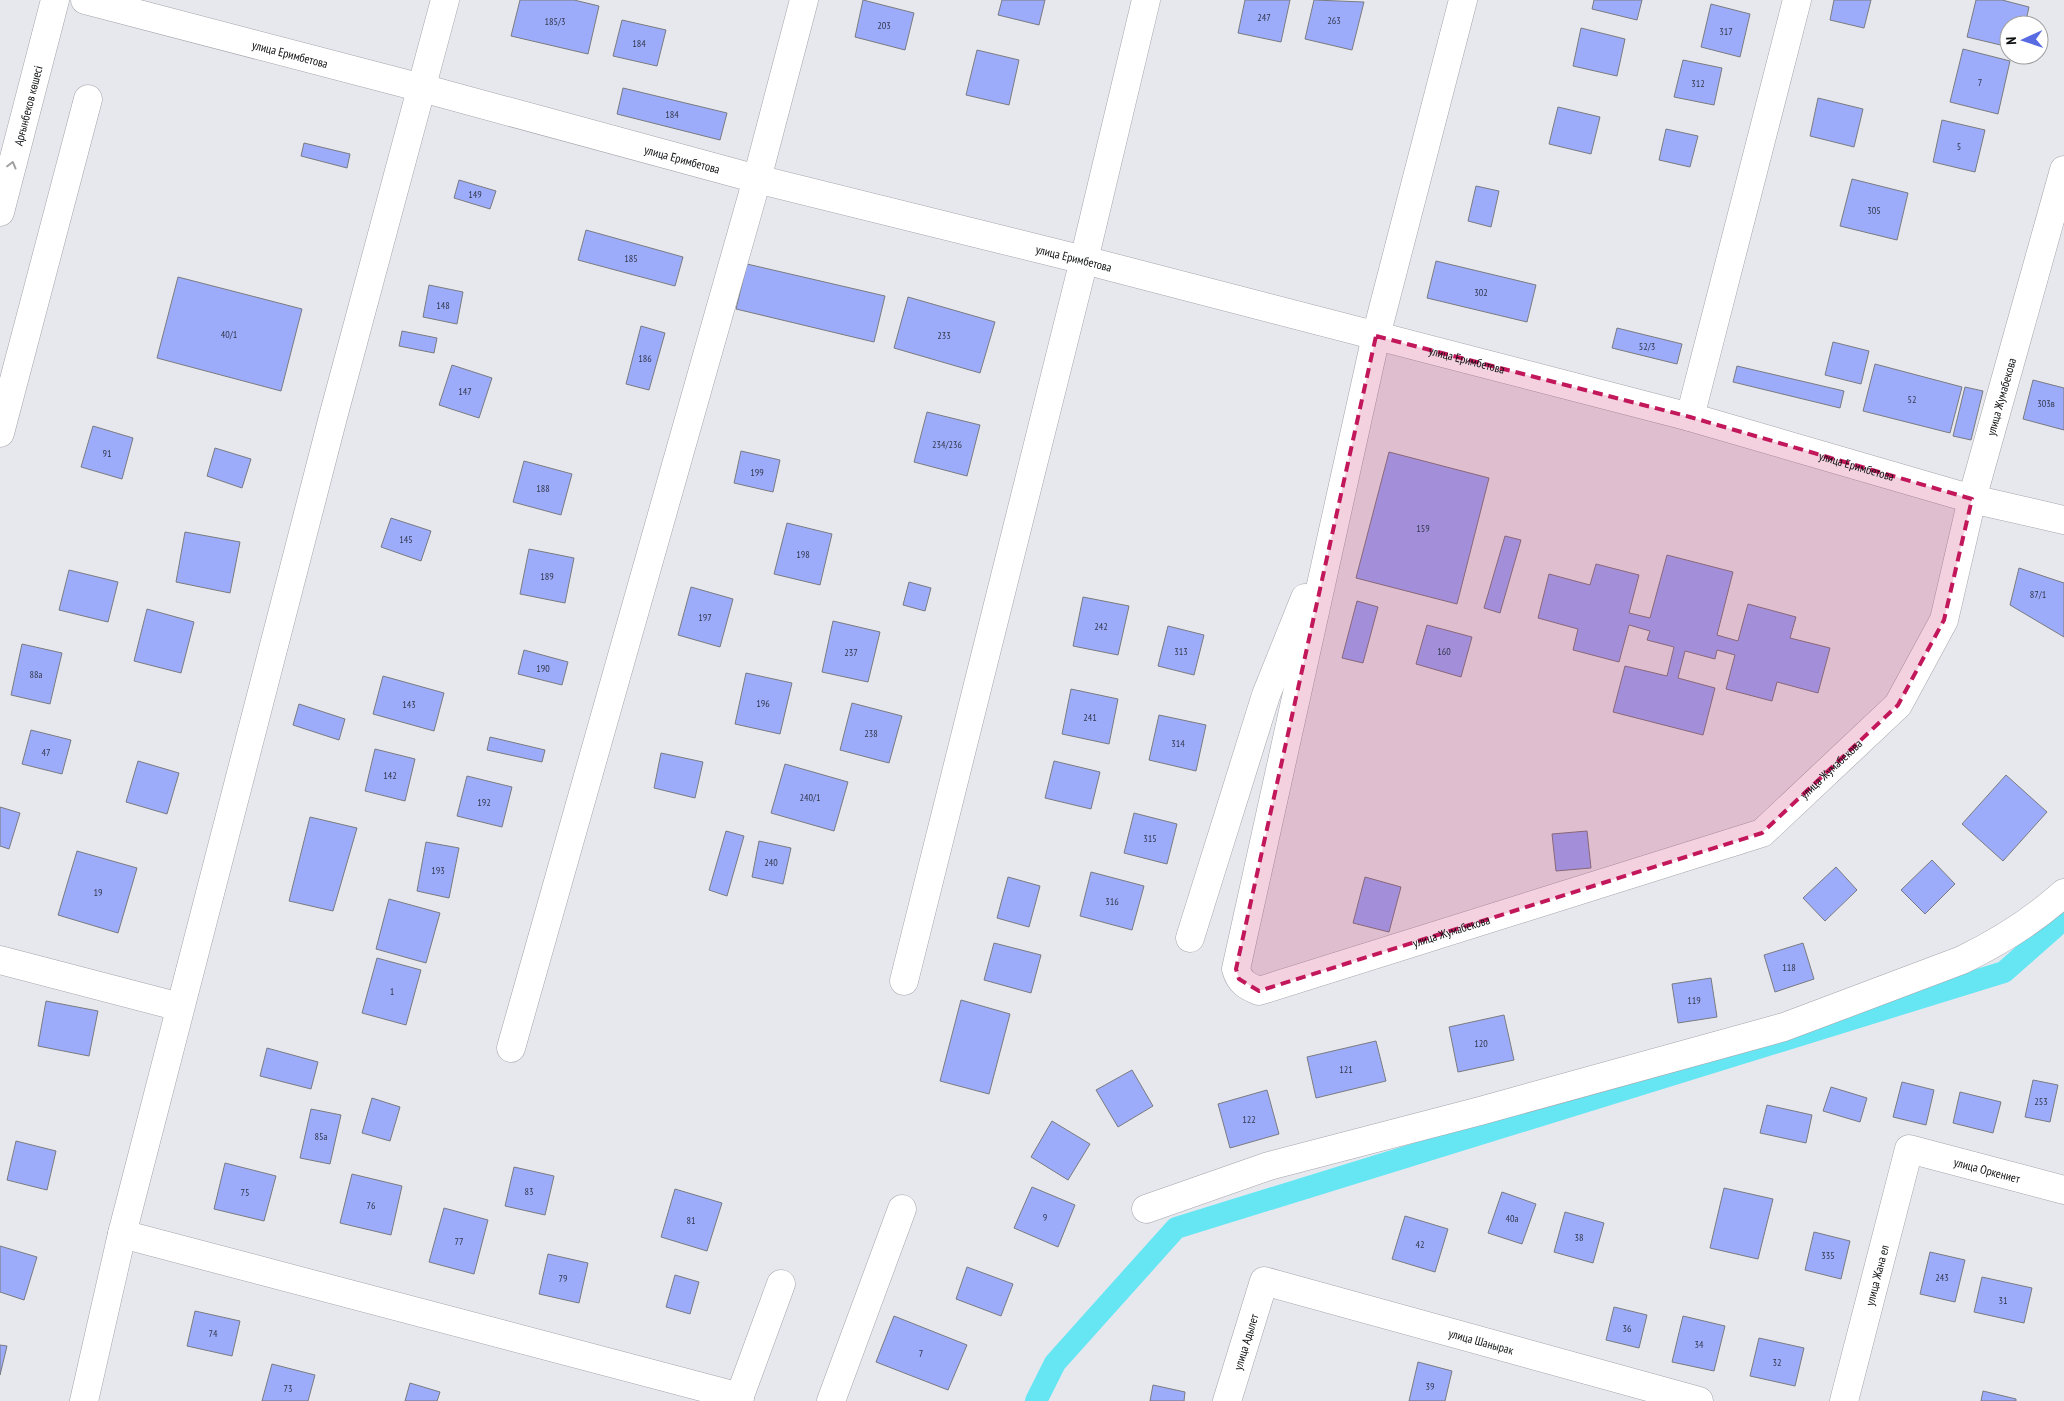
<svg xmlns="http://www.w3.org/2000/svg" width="2064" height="1401" font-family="'PT Sans Narrow',sans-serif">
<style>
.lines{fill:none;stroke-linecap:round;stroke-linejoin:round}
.canal{stroke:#66e6f3;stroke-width:22}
.building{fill:#9cacfa;stroke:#7a7b80}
.minor-casing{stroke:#a4a5ab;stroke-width:29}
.major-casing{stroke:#a4a5ab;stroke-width:29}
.minor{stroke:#fff;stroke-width:28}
.major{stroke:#fff;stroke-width:28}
.oneway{stroke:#9f9fa0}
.marked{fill:#c2185b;fill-opacity:0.2;stroke:#c2185b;stroke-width:4;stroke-dasharray:10 6;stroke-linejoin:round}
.labels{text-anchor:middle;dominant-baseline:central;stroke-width:4;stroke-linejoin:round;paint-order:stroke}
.number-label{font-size:10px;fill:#32374c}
.street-label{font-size:12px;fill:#0f1012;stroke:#fff}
</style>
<rect width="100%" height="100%" fill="#e7e8ee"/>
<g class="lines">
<path class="canal" d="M1036 1401 1055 1363 1176 1228 2004 972 2064 919"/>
</g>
<g class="building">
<path d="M520 0H574L599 6 588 54 511 36Z"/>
<path d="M863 0 914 13 905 50 855 37Z"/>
<path d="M1002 0H1045L1039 25 998 15Z"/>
<path d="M1245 0H1290L1281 42 1238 33Z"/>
<path d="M1314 0 1364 2 1352 50 1305 39Z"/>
<path d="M1594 0H1642L1637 20 1592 9Z"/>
<path d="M1834 0H1871L1864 28 1830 20Z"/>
<path d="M1976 0H2002L2029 7 2025 25H2009V47L1967 37Z"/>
<path d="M1711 4 1750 14 1740 57 1701 47Z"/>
<path d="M622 20 666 30 657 66 613 56Z"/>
<path d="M1581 28 1625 39 1617 76 1573 66Z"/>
<path d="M1963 49 2010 61 1998 114 1950 102Z"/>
<path d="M977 50 1019 60 1009 105 966 95Z"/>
<path d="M1683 60 1722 68 1714 105 1674 97Z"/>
<path d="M623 88 727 113 720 140 617 114Z"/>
<path d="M1818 98 1863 109 1854 147 1810 136Z"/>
<path d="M1558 107 1600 117 1591 154 1549 144Z"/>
<path d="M1942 120 1985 130 1975 172 1933 162Z"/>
<path d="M1666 129 1698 136 1690 167 1659 160Z"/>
<path d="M304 143 350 154 347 168 301 156Z"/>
<path d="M1852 179 1908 193 1897 240 1840 226Z"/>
<path d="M459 180 496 191 490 209 454 198Z"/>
<path d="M1476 186 1499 191 1491 227 1468 221Z"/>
<path d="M586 230 683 257 675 286 578 260Z"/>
<path d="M1436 261 1536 285 1527 322 1427 298Z"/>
<path d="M747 264 885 296 874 342 736 309Z"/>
<path d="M178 277 302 309 281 391 157 358Z"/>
<path d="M429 285 463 292 457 324 423 317Z"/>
<path d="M908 297 995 322 980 373 894 348Z"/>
<path d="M641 326 665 333 649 390 626 384Z"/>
<path d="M1617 328 1682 344 1677 364 1612 348Z"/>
<path d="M402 331 437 338 434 353 399 346Z"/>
<path d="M1833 342 1869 351 1861 384 1825 375Z"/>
<path d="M1875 364 1962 387 1950 433 1863 411Z"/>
<path d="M452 365 492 378 479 418 439 405Z"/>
<path d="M1737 366 1844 391 1840 408 1733 382Z"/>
<path d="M2033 380 2064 388V430L2023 419Z"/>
<path d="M1965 387 1983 391 1971 440 1953 436Z"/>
<path d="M927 412 980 425 967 476 914 462Z"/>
<path d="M93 426 133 438 122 479 81 467Z"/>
<path d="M215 448 251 459 242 488 207 476Z"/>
<path d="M741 451 780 460 773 492 734 483Z"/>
<path d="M1389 452 1489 478 1457 604 1356 578Z"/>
<path d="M524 461 572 474 561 515 513 502Z"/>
<path d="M391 518 431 531 421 561 381 547Z"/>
<path d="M787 523 832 534 820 585 774 574Z"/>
<path d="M185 532 240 542 230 593 176 582Z"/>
<path d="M1505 536 1521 540 1500 613 1484 608Z"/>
<path d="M529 549 574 558 565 603 520 594Z"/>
<path d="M1667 555 1733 572 1717 635 1738 641 1748 604 1796 617 1790 638 1830 648 1818 693 1777 682 1772 701 1726 689 1735 655 1717 650 1715 659 1685 651 1678 678 1715 688 1703 735 1613 712 1625 666 1667 676 1674 647 1647 640 1650 631 1629 625 1619 662 1573 650 1578 629 1538 618 1549 574 1590 585 1596 564 1639 575 1629 613 1650 618Z"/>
<path d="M2019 568 2064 583V637L2010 605Z"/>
<path d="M69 570 118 582 108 622 59 610Z"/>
<path d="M909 582 931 588 925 611 903 605Z"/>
<path d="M691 587 733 599 720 647 678 635Z"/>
<path d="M1083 597 1129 606 1118 655 1073 646Z"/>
<path d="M1357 601 1378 607 1363 663 1342 658Z"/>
<path d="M147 609 194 622 181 673 134 661Z"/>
<path d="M833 621 880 632 868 682 822 672Z"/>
<path d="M1427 625 1472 637 1461 677 1416 664Z"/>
<path d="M1168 626 1204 635 1194 675 1158 666Z"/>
<path d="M22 644 62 653 50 704 11 695Z"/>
<path d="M524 650 568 662 562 685 518 674Z"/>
<path d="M746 673 792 683 780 734 735 724Z"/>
<path d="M383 676 444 693 434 731 373 714Z"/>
<path d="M1071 689 1118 699 1109 744 1062 734Z"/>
<path d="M852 703 902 716 889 763 840 750Z"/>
<path d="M299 704 345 719 339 740 293 725Z"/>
<path d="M1159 715 1206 725 1196 771 1149 760Z"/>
<path d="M31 730 71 740 62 774 22 764Z"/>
<path d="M490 737 545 750 542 762 487 750Z"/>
<path d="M375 749 415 759 405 801 365 791Z"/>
<path d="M661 753 703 762 695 798 654 788Z"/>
<path d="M138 761 179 773 167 814 126 802Z"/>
<path d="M1054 761 1100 772 1091 809 1045 798Z"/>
<path d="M785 764 848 782 834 831 771 813Z"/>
<path d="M2006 775 2047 812 2003 861 1962 824Z"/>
<path d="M467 776 512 787 502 827 457 816Z"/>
<path d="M0 807 20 813 9 849 0 846Z"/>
<path d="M1134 813 1177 824 1167 864 1124 853Z"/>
<path d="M310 817 357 828 333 911 289 901Z"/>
<path d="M726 831 744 836 727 896 709 890Z"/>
<path d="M1587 831 1591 868 1556 871 1552 834Z"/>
<path d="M759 841 791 848 783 884 752 877Z"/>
<path d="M426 842 459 848 449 898 417 891Z"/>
<path d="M77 851 137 868 118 933 58 915Z"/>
<path d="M1932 860 1955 884 1925 914 1901 890Z"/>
<path d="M1836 867 1857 890 1825 921 1803 898Z"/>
<path d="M1091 872 1144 886 1132 930 1080 916Z"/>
<path d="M1008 877 1040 886 1029 927 997 918Z"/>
<path d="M1365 877 1401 887 1389 932 1353 923Z"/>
<path d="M389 899 440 913 426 963 376 949Z"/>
<path d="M994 943 1041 955 1031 993 984 980Z"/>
<path d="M1803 943 1814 979 1775 992 1764 955Z"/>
<path d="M377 958 421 970 406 1025 362 1013Z"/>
<path d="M1711 978 1717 1017 1678 1023 1672 984Z"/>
<path d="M961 1000 1010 1014 989 1094 940 1081Z"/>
<path d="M46 1001 98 1011 89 1056 38 1046Z"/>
<path d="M1504 1015 1514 1060 1458 1072 1449 1027Z"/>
<path d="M1376 1041 1386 1081 1316 1098 1307 1057Z"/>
<path d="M267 1048 318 1062 311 1089 260 1076Z"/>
<path d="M1132 1070 1153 1106 1118 1127 1096 1090Z"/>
<path d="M2033 1080 2058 1085 2050 1122 2025 1117Z"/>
<path d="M1902 1082 1934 1090 1926 1125 1893 1117Z"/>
<path d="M1831 1087 1867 1098 1860 1122 1823 1111Z"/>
<path d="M1267 1090 1279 1134 1230 1148 1218 1104Z"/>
<path d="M1960 1092 2001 1102 1993 1133 1953 1123Z"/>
<path d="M372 1098 400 1107 390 1141 362 1133Z"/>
<path d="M1767 1105 1812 1115 1806 1143 1760 1133Z"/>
<path d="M311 1109 341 1115 330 1164 300 1158Z"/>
<path d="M1052 1121 1090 1144 1068 1180 1031 1157Z"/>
<path d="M16 1141 56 1151 47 1190 7 1180Z"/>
<path d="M225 1163 276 1176 264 1221 214 1209Z"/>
<path d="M514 1167 554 1176 545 1215 505 1206Z"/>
<path d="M352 1174 402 1186 391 1235 340 1223Z"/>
<path d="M1032 1187 1075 1205 1058 1247 1014 1228Z"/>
<path d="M1724 1188 1773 1199 1758 1259 1710 1248Z"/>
<path d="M675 1189 722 1203 707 1251 661 1237Z"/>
<path d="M1502 1192 1536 1204 1522 1244 1488 1233Z"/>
<path d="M444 1208 488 1220 474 1274 429 1262Z"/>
<path d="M1565 1212 1604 1223 1593 1263 1554 1252Z"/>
<path d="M1405 1216 1448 1229 1435 1272 1392 1259Z"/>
<path d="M1814 1232 1850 1241 1841 1279 1805 1270Z"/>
<path d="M0 1246 37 1257 24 1300 0 1292Z"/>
<path d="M1930 1252 1965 1260 1955 1302 1920 1294Z"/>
<path d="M548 1254 588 1263 579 1303 539 1294Z"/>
<path d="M967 1267 1013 1284 1001 1316 956 1299Z"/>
<path d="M675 1275 699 1282 690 1314 666 1307Z"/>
<path d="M1982 1277 2032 1288 2024 1323 1974 1312Z"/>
<path d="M1614 1307 1647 1315 1639 1348 1606 1340Z"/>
<path d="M195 1311 240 1321 232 1356 187 1346Z"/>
<path d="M894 1316 967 1345 948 1390 876 1362Z"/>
<path d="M1683 1316 1725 1326 1714 1371 1672 1362Z"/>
<path d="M1759 1338 1804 1348 1795 1386 1750 1376Z"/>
<path d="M0 1345 7 1346 0 1375Z"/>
<path d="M1418 1362 1452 1371 1445 1401H1409Z"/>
<path d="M272 1364 315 1375 308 1401H262Z"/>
<path d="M410 1383 440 1392 437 1401H405Z"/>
<path d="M1153 1385 1185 1392 1184 1401H1150Z"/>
<path d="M1983 1391 2016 1399V1401H1981Z"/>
</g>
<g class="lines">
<g class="minor-casing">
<g id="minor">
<path id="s1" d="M1463 0 1376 336 1236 969C1240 983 1247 986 1259 991L1762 833 1898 705 1944 620 1972 499 2064 170"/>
<path d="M1690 417 1797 0"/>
<path d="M0 433 88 99"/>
<path d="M1190 938 1266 695 1305 598"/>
<path d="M0 960 180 1007"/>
<path d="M904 981 1084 260 1146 0"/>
<path d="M511 1048 757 179 804 0"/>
<path d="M1146 1209 1269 1166 1480 1111 1784 1027 1962 960C1999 942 2034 920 2064 893"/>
<path d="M122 1234 740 1397"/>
<path d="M84 1401 122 1234 333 417 445 0"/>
<path d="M738 1401 781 1284"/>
<path d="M831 1401 902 1209"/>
<path id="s2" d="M1227 1401 1264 1281 1699 1401"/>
<path id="s3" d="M1844 1401 1909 1149 2064 1190"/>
</g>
</g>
<g class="major-casing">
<g id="major">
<path id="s4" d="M85 0 422 88 757 179 1084 260 1690 417 1972 499 2064 520"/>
<path id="s5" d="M0 212 55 0"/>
</g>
</g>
<use href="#minor" class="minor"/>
<use href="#major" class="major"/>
</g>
<defs><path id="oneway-chevron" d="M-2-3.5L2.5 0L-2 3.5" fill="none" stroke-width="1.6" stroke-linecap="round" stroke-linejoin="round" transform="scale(1.25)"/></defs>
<use class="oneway" href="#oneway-chevron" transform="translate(12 165) rotate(-75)"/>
<path class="marked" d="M1376 336 1690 417 1972 499 1944 620 1898 705 1762 833 1259 991 1239 979 1236 969Z"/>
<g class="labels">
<g class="number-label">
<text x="1264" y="17">247</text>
<text x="1334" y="20">263</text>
<text x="555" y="21">185/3</text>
<text x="884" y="25">203</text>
<text x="1726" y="31">317</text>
<text x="639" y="43">184</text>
<text x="1980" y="82">7</text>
<text x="1698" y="83">312</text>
<text x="672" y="114">184</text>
<text x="1959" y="146">5</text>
<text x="475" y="194">149</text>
<text x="1874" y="210">305</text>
<text x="631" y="258">185</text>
<text x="1481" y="292">302</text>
<text x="443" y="305">148</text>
<text x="229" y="334">40/1</text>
<text x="944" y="335">233</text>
<text x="1647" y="346">52/3</text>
<text x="645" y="358">186</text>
<text x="465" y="391">147</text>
<text x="1912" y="399">52</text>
<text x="2046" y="403">303в</text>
<text x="947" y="444">234/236</text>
<text x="107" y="453">91</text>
<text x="757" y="472">199</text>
<text x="543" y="488">188</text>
<text x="1423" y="528">159</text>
<text x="406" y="539">145</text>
<text x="803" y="554">198</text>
<text x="547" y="576">189</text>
<text x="2038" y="594">87/1</text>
<text x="705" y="617">197</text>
<text x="1101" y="626">242</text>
<text x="1181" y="651">313</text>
<text x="1444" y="651">160</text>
<text x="851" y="652">237</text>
<text x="543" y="668">190</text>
<text x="36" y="674">88а</text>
<text x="763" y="703">196</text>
<text x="409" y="704">143</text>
<text x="1090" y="717">241</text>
<text x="871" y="733">238</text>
<text x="1178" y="743">314</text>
<text x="46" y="752">47</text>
<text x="390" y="775">142</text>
<text x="810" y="797">240/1</text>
<text x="484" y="802">192</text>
<text x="1150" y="838">315</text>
<text x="771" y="862">240</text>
<text x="438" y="870">193</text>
<text x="98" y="892">19</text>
<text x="1112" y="901">316</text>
<text x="1789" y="967">118</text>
<text x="392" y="991">1</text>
<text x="1694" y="1000">119</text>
<text x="1481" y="1043">120</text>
<text x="1346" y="1069">121</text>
<text x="2041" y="1101">253</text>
<text x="1249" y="1119">122</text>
<text x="321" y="1136">85а</text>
<text x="529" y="1191">83</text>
<text x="245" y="1192">75</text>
<text x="371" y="1205">76</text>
<text x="1045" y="1217">9</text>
<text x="1512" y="1218">40а</text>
<text x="691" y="1220">81</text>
<text x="1579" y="1237">38</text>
<text x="459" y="1241">77</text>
<text x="1420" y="1244">42</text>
<text x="1828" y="1255">335</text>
<text x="1942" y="1277">243</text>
<text x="563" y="1278">79</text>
<text x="2003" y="1300">31</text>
<text x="1627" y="1328">36</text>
<text x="213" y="1333">74</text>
<text x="1699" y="1344">34</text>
<text x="921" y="1353">7</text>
<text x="1777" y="1362">32</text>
<text x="1430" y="1386">39</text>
<text x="288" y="1388">73</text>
</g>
<g class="street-label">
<text stroke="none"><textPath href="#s4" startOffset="212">улица Еримбетова</textPath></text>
<text stroke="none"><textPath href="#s5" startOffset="110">Арғынбеков көшесі</textPath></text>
<text stroke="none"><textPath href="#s4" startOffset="618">улица Еримбетова</textPath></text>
<text stroke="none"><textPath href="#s4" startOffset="1022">улица Еримбетова</textPath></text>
<text stroke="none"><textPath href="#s4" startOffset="1428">улица Еримбетова</textPath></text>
<text stroke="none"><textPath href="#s1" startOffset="2070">улица Жумабекова</textPath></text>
<text stroke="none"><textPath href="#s4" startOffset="1832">улица Еримбетова</textPath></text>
<text stroke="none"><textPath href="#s1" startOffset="1650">улица Жумабекова</textPath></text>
<text stroke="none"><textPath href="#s1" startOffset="1230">улица Жумабекова</textPath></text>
<text stroke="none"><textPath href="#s3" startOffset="341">улица Оркениет</textPath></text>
<text stroke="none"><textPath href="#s3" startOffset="130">улица Жана ел</textPath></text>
<text stroke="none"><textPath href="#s2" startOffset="62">улица Адылет</textPath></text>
<text stroke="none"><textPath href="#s2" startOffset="351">улица Шанырак</textPath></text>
</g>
</g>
<g transform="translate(2024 40) rotate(267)"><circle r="24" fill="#ffffff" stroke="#9f9fa0"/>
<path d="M0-4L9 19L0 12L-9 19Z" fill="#586be2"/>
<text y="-8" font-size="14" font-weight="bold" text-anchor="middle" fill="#0f1012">N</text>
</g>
</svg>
